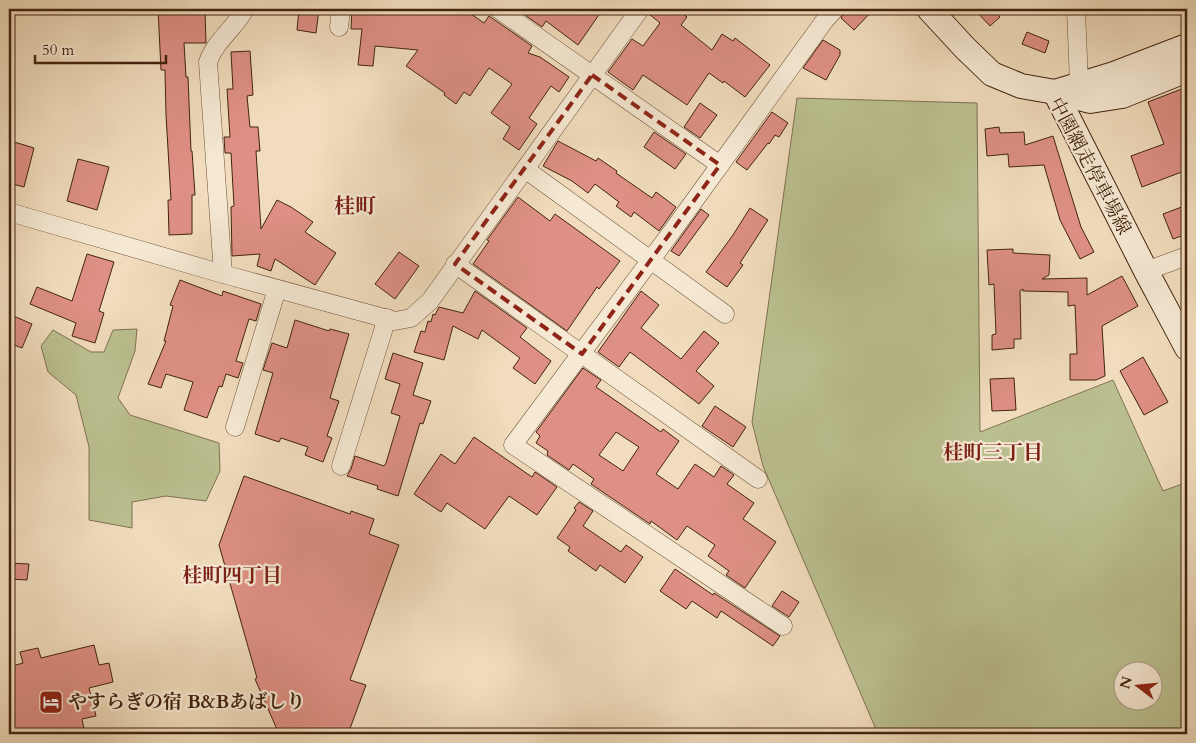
<svg xmlns="http://www.w3.org/2000/svg" width="1196" height="743" font-family="Cardo,'Noto Serif JP',serif">
<style>
.green{fill:#bbc090;stroke:#7f7250;fill-rule:evenodd}
.building{fill:#de9084;stroke:#43240f;fill-rule:evenodd}
.lines{fill:none;stroke-linecap:round;stroke-linejoin:round}
.street-casing{stroke:#6e523a;stroke-width:19}
.secondary-casing{stroke:#43240f;stroke-width:26}
.street{stroke:#f6e9d4;stroke-width:18}
.secondary{stroke:#f6e9d4;stroke-width:24}
.marked{fill:none;stroke:#8f2418;stroke-width:4;stroke-dasharray:10 6;stroke-linejoin:round}
.labels{text-anchor:middle;dominant-baseline:central;stroke-width:4.5;stroke-linejoin:round;paint-order:stroke}
.street-label{font-size:19px;fill:#43240f;stroke:#f6e9d4}
.poi-label{font-size:19px;font-weight:bold;fill:#43240f;stroke:#f6e9d4;text-anchor:start}
.neighbourhood-label{font-size:20px;font-weight:bold;fill:#7a1f14;stroke:#f6e9d4}
.quarter-label{font-size:21px;font-weight:bold;fill:#7a1f14;stroke:#f6e9d4}
</style>
<rect width="100%" height="100%" fill="#f1ddbd"/>
<filter id="stains"><feTurbulence type="fractalNoise" baseFrequency=".004" numOctaves="4"/><feColorMatrix values="0 0 0 0 .2 0 0 0 0 .09 0 0 0 0 .02 0 0 0 .5 -.17"/></filter>
<radialGradient id="worn" r=".72"><stop offset=".6" stop-color="#630" stop-opacity="0"/><stop offset="1" stop-color="#630" stop-opacity=".3"/></radialGradient>
<g class="green">
<path d="M797 98 977 103 980 432 1113 380 1163 491 1182 484 1187 497V734H878L763 466 752 422ZM1124 670H1154V700H1124Z"/>
<path d="M137 329 135 351 118 398 130 415 219 443 220 471 206 501 166 496 132 502V528L89 520V447L76 395 48 372 41 346 53 330 91 352H104L113 330Z"/>
</g>
<g class="building">
<path d="M158 9H205L206 43H184L186 77H188L191 151H192L195 195H192V234L169 235 168 200H171L166 115 165 70H161Z"/>
<path d="M299 9H319L316 33 297 30Z"/>
<path d="M352 9H464L484 23 489 16 532 46 528 53 540 57 569 77 559 92 551 86 529 118 537 124 519 150 503 139 510 127 491 113 512 84 489 68 470 96 464 92 456 104 444 95 445 93 406 66 418 50 375 46 373 66 358 65 362 29H351Z"/>
<path d="M518 9H603L578 45 546 21 542 27 518 10Z"/>
<path d="M650 9H677L687 17 681 25 712 50 722 34 733 41 735 38 770 65 745 97 724 81 723 83 709 73 687 105 643 75 633 90 608 72 632 39 643 46 660 23 649 14Z"/>
<path d="M845 9H874L854 30 841 18Z"/>
<path d="M974 9H993L1000 17 990 26Z"/>
<path d="M1027 32 1049 41 1045 53 1022 44Z"/>
<path d="M823 40 840 50V55L826 80 803 68Z"/>
<path d="M250 51 253 95 247 96 250 127H258L260 151H256L261 229 277 200 291 207 313 222 305 232 336 253 315 285 275 259 271 271 257 266 260 254 232 256 231 207 234 206 231 153H225L224 137H230L227 89H233L231 52Z"/>
<path d="M1187 87V170L1142 187 1131 156 1164 144 1148 102Z"/>
<path d="M700 103 717 115 700 138 684 127Z"/>
<path d="M772 112 788 123 779 137 775 135 769 144 768 143 747 170 736 162Z"/>
<path d="M999 127 1000 133 1024 132 1025 145 1053 136 1081 227 1094 252 1080 259 1060 220 1044 165 1009 167 1008 154 987 156 985 129Z"/>
<path d="M654 132 686 154 675 169 644 147Z"/>
<path d="M11 141 34 148 24 187 9 183V149Z"/>
<path d="M558 141 596 161 598 158 617 171 616 173 652 198 656 192 676 207 659 231 634 212 631 217 616 206 619 202 595 184 588 193 572 181 543 166Z"/>
<path d="M78 159 109 167 97 210 67 201Z"/>
<path d="M518 197 550 221 555 214 620 261 599 289 597 287 567 331 473 264 489 241 487 240Z"/>
<path d="M1187 205V234L1173 239 1163 214Z"/>
<path d="M750 208 768 220 740 263 743 265 727 287 706 272 733 235Z"/>
<path d="M701 209 709 215 679 256 671 251Z"/>
<path d="M1013 249V253L1050 255 1049 275 1042 279 1087 278V295L1122 276 1138 306 1102 326 1105 376 1096 380H1070V354H1077L1075 305 1068 306V292L1023 291V289L1020 291 1021 339H1014V348L992 350V335L996 334 994 284 989 285 987 250Z"/>
<path d="M399 252 419 266 395 299 375 284Z"/>
<path d="M87 254 114 262 99 311 104 313 95 343 72 336 76 323 30 304 37 287 72 301Z"/>
<path d="M180 280 222 296 223 291 261 304 256 321 249 319 236 361 243 363 238 378 226 374 222 387 219 386 207 418 184 410 193 382 166 374 161 388 148 384 166 341H164L173 306 170 305Z"/>
<path d="M475 291 527 328 520 337 551 361 535 384 513 368 520 358 482 330 478 339 453 326 444 360 414 352 421 331 425 332 428 321 431 322 433 314 435 315 439 307 463 313Z"/>
<path d="M641 291 659 305 641 328 681 359 704 331 719 343 696 371 714 386 699 404 630 352 619 367 598 352Z"/>
<path d="M9 314 32 324 22 348 9 343Z"/>
<path d="M295 320 329 331 330 329 349 334 330 398 339 401 327 436 332 438 323 462 305 455 308 447 281 438 279 442 255 434 273 373 263 370 272 343 287 348Z"/>
<path d="M393 353 423 363 413 395 431 401 423 424 420 423 398 496 377 489 378 486 347 476 351 469 355 456 384 466 386 463 400 416 391 413 400 384 385 379Z"/>
<path d="M1143 357 1168 402 1144 415 1120 371Z"/>
<path d="M583 368 601 380 596 387 661 432 663 429 679 441 656 474 678 489 695 464 714 477 721 466 734 475 727 484 754 503 743 519 776 542 745 588 726 575 729 571 708 556 715 545 687 526 677 540 651 521 650 524 591 484 594 479 573 464 569 470 547 455 548 451 536 443 540 436 536 432ZM616 432 639 447 623 471 599 455Z"/>
<path d="M1014 378 1016 410 992 411 990 379Z"/>
<path d="M715 406 746 427 733 447 702 426Z"/>
<path d="M474 437 532 477 535 472 557 487 537 515 509 496 485 529 447 503 441 512 414 494 441 454 455 464Z"/>
<path d="M244 476 350 514 351 511 374 519 369 534 399 545 350 680 366 685 348 734H279L255 679 257 678 219 545Z"/>
<path d="M579 502 593 511 583 526 621 552 626 545 643 557 625 583 600 565 596 571 568 551 570 547 557 538 576 510 574 508Z"/>
<path d="M9 563 29 564 27 580 9 579Z"/>
<path d="M675 569 713 595 714 593 780 636 773 646 721 611 717 618 692 601 686 609 660 591Z"/>
<path d="M782 591 799 602 789 617 772 606Z"/>
<path d="M94 645 99 665 109 663 113 682 89 688 96 716 82 719 85 734H9V667L23 663 20 652 38 648 41 658Z"/>
</g>
<g class="lines">
<g class="street-casing">
<g id="street">
<path d="M498 9 720 165"/>
<path d="M1076 9 1079 84"/>
<path d="M339 27 341 9"/>
<path d="M525 169 725 314"/>
<path d="M9 212 223 274 395 321 411 318 430 301 640 9"/>
<path d="M455 264 758 479"/>
<path d="M1146 271 1187 256"/>
<path d="M223 274 208 62C215 41 235 28 245 9"/>
<path d="M235 427 277 289"/>
<path d="M341 466 387 318"/>
<path d="M783 626 513 445 673 230 825 20 835 9"/>
</g>
</g>
<g class="secondary-casing">
<g id="secondary">
<path d="M929 9 965 48 992 74 1021 86 1055 92 1090 101 1122 96 1187 70"/>
<path d="M1055 92 1146 271 1187 348"/>
<path d="M1055 92 1114 74 1187 46"/>
</g>
</g>
<use href="#street" class="street"/>
<use href="#secondary" class="secondary"/>
</g>
<path class="marked" d="M592 75 720 165 582 354 455 264Z"/>
<defs>
<g id="hotel-square" transform="scale(1.25)"><rect x="-9" y="-9" width="18" height="18" rx="4" fill="#8f2418" stroke="#f6e9d4"/><path d="M-6-4.5h1.5V1H6V5H4.5V3h-9V5H-6ZM-4 0a1.8 1.8 0 1 1 3.6 0ZM.5 0V-2.5h3Q6-2.5 6 0Z" fill="#fff"/></g>
</defs>
<g fill-rule="evenodd">
<use href="#hotel-square" x="51" y="702"/>
</g>
<g class="labels">
<g class="street-label">
<text transform="translate(1090 166) rotate(62)">中園網走停車場線</text>
</g>
<g class="poi-label">
<text x="68" y="702">やすらぎの宿 B&amp;Bあばしり</text>
</g>
<g class="neighbourhood-label">
<text x="993" y="452">桂町三丁目</text>
<text x="232" y="575">桂町四丁目</text>
</g>
<g class="quarter-label">
<text x="355" y="206">桂町</text>
</g>
</g>
<rect width="1196" height="743" fill="none" stroke="#f1ddbd" stroke-width="30"/>
<rect x="10" y="10" width="1176" height="723" fill="none" stroke="#43240f" stroke-width="2.5"/>
<rect x="15" y="15" width="1166" height="713" fill="none" stroke="#43240f"/>
<g transform="translate(1138 686) rotate(286)"><circle r="24" fill="#f6e9d4" stroke="#ae9a85"/>
<path d="M0-4L9 19L0 12L-9 19Z" fill="#8f2418"/>
<text y="-8" font-size="14" font-weight="bold" text-anchor="middle" fill="#43240f">N</text>
</g>
<path d="M35 55v8h131v-8" fill="none" stroke="#43240f" stroke-width="2.5"/>
<text x="42" y="55" font-size="15" fill="#43240f" stroke="#f6e9d4" stroke-width="4" paint-order="stroke">50 m</text>
<rect width="100%" height="100%" filter="url(#stains)"/>
<rect width="100%" height="100%" fill="url(#worn)"/>
</svg>
